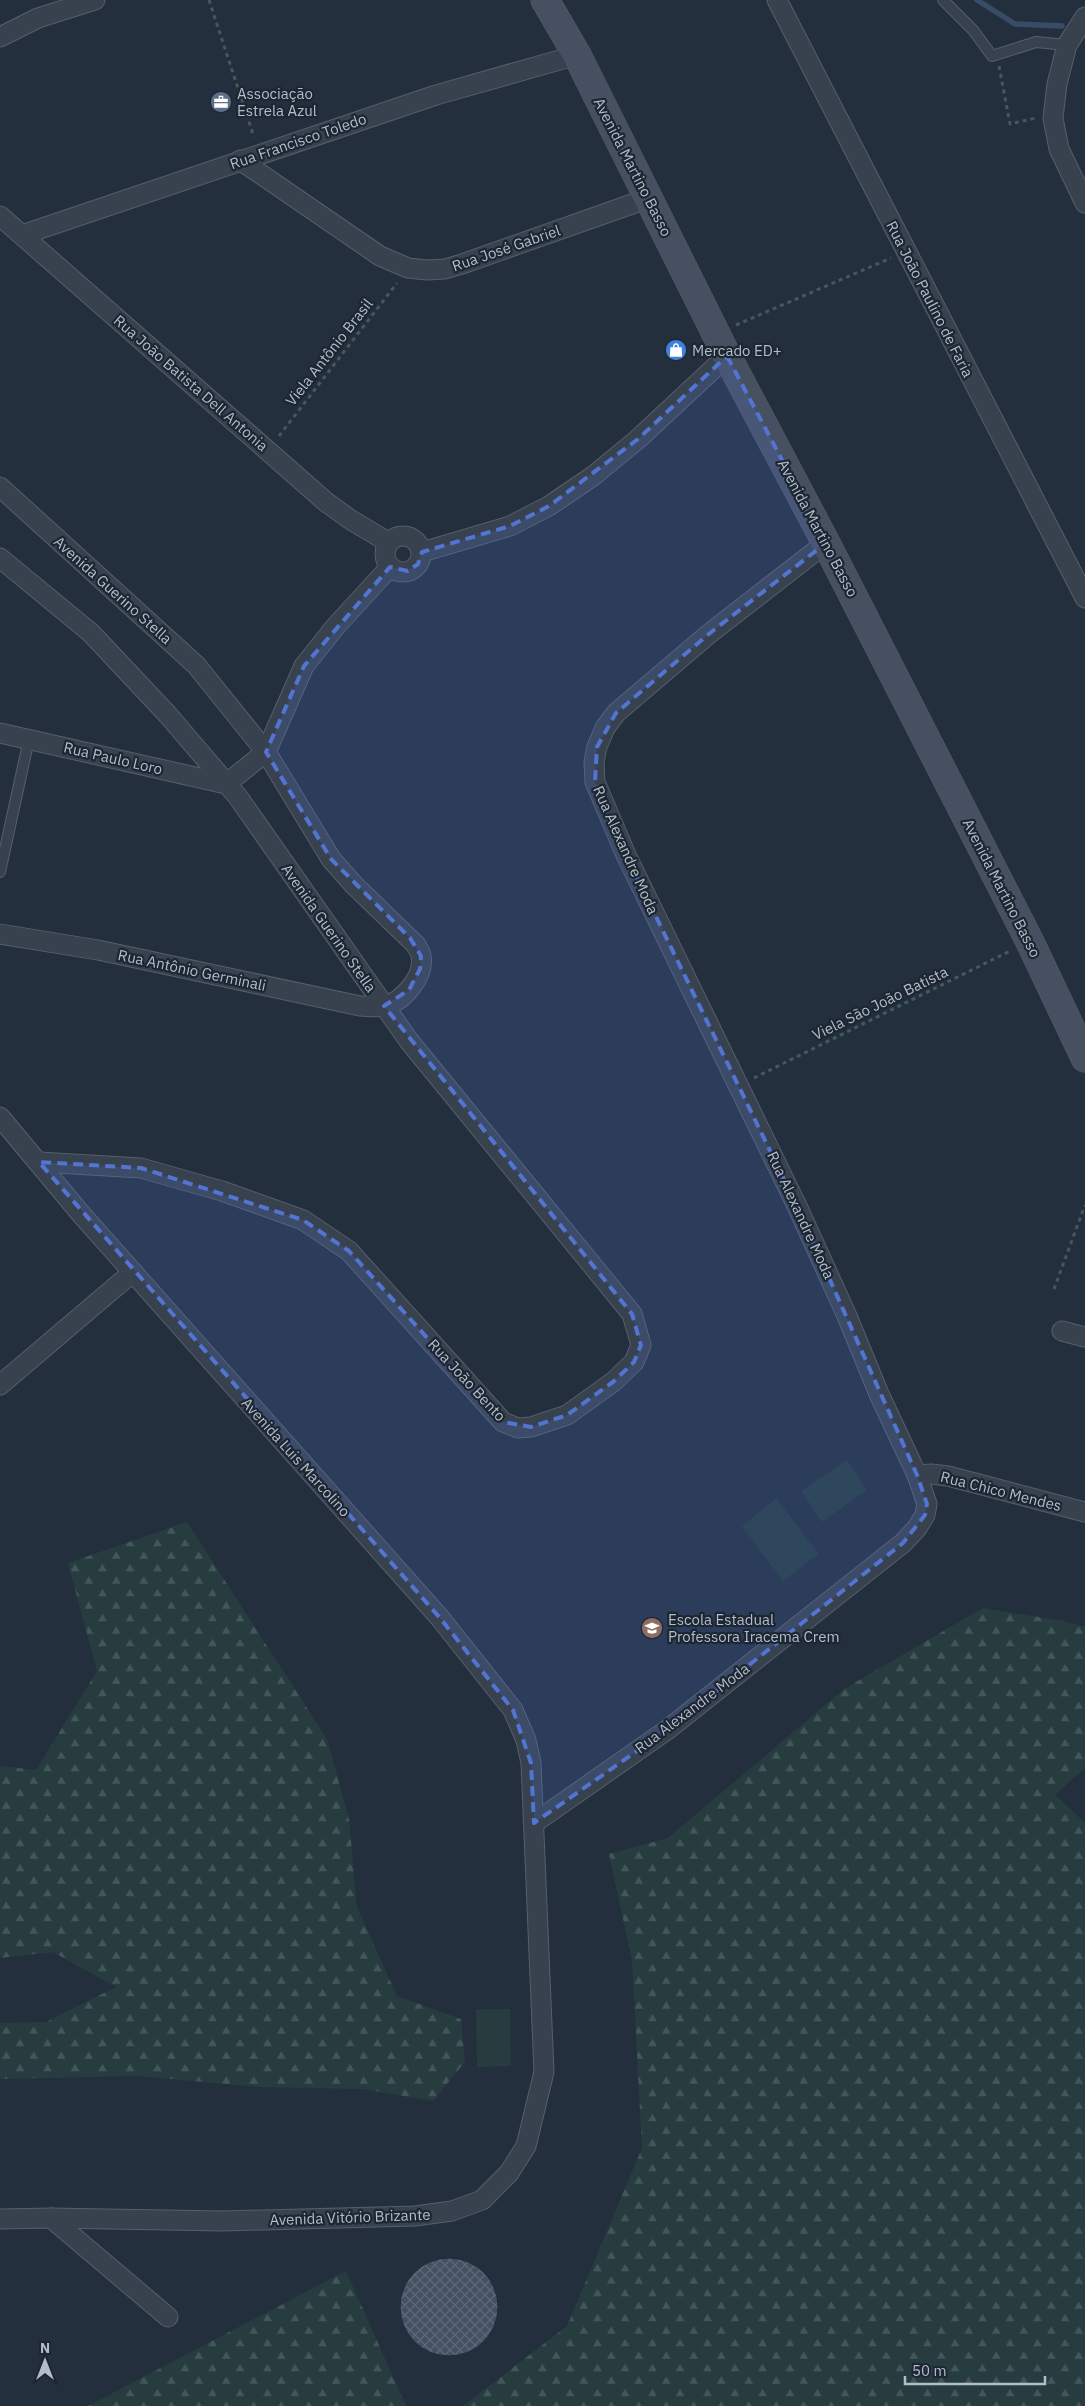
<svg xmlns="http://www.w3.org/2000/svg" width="1085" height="2406" font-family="'IBM Plex Sans',sans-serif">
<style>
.forest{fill:url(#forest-firs)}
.pitch{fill:#263c3f}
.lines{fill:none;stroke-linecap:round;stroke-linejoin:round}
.stream{stroke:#394c67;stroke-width:5.5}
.building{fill:url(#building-cross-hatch);stroke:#1f2835}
.lane-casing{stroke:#565f6c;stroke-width:12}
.street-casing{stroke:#565f6c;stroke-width:21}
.secondary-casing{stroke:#565f6c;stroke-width:29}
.path{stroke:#44595c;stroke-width:3;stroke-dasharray:4 4;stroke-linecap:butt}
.lane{stroke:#38414e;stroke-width:10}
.street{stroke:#38414e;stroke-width:19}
.secondary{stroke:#465061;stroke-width:28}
.marked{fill:#5274d3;fill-opacity:0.2;stroke:#5274d3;stroke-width:4;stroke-dasharray:10 6;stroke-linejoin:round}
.labels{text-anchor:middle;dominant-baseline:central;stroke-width:4.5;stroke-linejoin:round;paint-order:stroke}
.poi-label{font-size:15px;fill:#b4bcc9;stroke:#1d2633;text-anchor:start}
.street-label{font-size:15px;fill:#b4bcc9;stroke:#1d2633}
</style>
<defs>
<pattern id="forest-firs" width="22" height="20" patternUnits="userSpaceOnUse" patternTransform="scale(1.25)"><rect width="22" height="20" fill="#263c3f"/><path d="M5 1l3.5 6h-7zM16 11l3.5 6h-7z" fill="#435659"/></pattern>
<pattern id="building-cross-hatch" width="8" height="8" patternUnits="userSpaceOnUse" patternTransform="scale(1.25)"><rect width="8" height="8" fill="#455162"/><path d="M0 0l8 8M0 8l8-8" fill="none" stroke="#5d6877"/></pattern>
</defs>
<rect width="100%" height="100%" fill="#242f3e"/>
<g class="forest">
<path d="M187 1522 327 1739 349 1819 357 1907 397 1996 461 2019 465 2062 433 2101 363 2089 260 2087 138 2076 0 2079V2023L46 2022 116 1987 53 1952 0 1958V1766L36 1770 97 1671 68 1563Z"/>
<path d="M983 1608 1063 1621 1085 1627V1768L1055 1795 1085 1823V2406H463L567 2326 642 2148 632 1960 609 1854 668 1838 844 1689Z"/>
<path d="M346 2271 406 2406H88Z"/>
</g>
<g class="pitch">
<path d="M847 1460 867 1490 822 1522 801 1491Z"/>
<path d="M776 1498 819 1554 783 1581 742 1526Z"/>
<path d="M476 2009H510L511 2066 477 2067Z"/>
</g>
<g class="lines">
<path class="stream" d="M977 0 1015 24 1062 26"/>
</g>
<circle class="building" cx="449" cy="2307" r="49"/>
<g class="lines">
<g class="lane-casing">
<g id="lane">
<path d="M943 0 973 30 992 56 1036 42 1067 45"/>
<path d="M0 872 29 739"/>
</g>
</g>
<g class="street-casing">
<g id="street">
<path d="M777 0 1085 598"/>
<path d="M1085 17 1067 45 1057 84 1053 118 1059 149 1085 203"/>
<path d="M0 37 38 18 95 0"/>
<path d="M240 160 380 256 408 268 427 270 445 269 462 264 649 198"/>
<path d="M0 216 326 502 351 520 388 542"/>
<path d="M22 235 436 95 577 55"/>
<path d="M0 487 196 665 266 752 331 859 354 885 416 945C417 948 421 952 421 956 425 976 403 1002 384 1006 376 1008 367 1006 360 1006L98 950 0 934"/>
<circle cx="403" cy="554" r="18"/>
<path d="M422 552 510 526 549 506 593 476 638 439 727 356"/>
<path d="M0 558 91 633 168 715 238 797 409 1041 632 1314 641 1345 634 1362 613 1382 567 1415 531 1427 518 1428 503 1422 349 1251 303 1220 222 1191 141 1168 39 1162"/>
<path d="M0 733 226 784 266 752 304 666 335 627 390 567"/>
<path d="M0 1117 81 1214 440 1618 513 1710 526 1740 531 1763 544 2072 526 2146 509 2173 482 2200 452 2211 415 2216 222 2221 51 2218 0 2219"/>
<path d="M1062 1331 1085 1337"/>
<path d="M0 1385 133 1272"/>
<path d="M917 1475 931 1474 948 1476 1085 1512"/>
<path d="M534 1823 667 1730 903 1543 917 1528 925 1515 927 1504 917 1475 879 1394 847 1316 797 1206 626 855 595 782 594 762 597 747 605 728 616 713 710 633 826 543"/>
<path d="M51 2218 168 2317"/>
</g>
</g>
<g class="secondary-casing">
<path id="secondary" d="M545 0 577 55 727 356 826 543 1030 942 1085 1058"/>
</g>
<g class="path">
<path d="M209 0 254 137"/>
<path d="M999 66 1010 124 1036 118"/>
<path d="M736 325 891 258"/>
<path d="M279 436 397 283"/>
<path d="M754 1078 1010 951"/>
<path d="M1054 1289 1085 1205"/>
</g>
<use href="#lane" class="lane"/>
<use href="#street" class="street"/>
<use href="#secondary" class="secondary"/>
</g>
<path class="marked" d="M727 356 826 543 710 633 616 713 597 747 595 782 626 855 797 1206 917 1475 927 1504 925 1515 903 1543 667 1730 534 1823 531 1763 513 1710 440 1618 39 1162 141 1168 303 1220 349 1251 503 1422 531 1427 567 1415 613 1382 634 1362 641 1345 632 1314 384 1006 409 990 420 969 421 956 410 938 331 859 266 752 304 666 390 567 408 571 418 564 422 552 510 526 549 506 638 439Z"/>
<defs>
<g id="office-disc" transform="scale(1.125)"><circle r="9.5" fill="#5c6f8a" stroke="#1d2633"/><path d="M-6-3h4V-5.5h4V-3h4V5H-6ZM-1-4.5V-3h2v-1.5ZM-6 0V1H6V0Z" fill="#fff"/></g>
<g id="shop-disc" transform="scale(1.125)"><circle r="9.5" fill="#3f7fe0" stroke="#1d2633"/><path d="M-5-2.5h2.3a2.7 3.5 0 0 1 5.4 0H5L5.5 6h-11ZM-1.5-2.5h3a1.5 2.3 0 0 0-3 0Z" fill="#fff"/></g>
<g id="school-disc" transform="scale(1.125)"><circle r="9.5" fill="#8d6e63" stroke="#1d2633"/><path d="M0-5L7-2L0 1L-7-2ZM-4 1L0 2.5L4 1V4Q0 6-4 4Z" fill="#fff"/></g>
</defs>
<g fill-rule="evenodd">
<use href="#office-disc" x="221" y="102"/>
<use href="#shop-disc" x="676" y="350"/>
<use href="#school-disc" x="652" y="1628"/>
</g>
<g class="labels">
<g class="poi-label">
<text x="237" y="93">Associação<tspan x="237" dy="17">Estrela Azul</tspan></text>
<text x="692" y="350">Mercado ED+</text>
<text x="668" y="1619">Escola Estadual<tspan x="668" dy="17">Professora Iracema Crem</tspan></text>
</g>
<g class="street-label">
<text transform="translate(298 141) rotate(-19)">Rua Francisco Toledo</text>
<text transform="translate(633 167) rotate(63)">Avenida Martino Basso</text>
<text transform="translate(506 248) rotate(-19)">Rua José Gabriel</text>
<text transform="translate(930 299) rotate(63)">Rua João Paulino de Faria</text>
<text transform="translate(329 352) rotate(-52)">Viela Antônio Brasil</text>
<text transform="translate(191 383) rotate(41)">Rua João Batista Dell Antonia</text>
<text transform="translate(818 528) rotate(62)">Avenida Martino Basso</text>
<text transform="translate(113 590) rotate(42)">Avenida Guerino Stella</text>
<text transform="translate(113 758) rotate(13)">Rua Paulo Loro</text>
<text transform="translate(626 850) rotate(66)">Rua Alexandre Moda</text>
<text transform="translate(1002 888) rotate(63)">Avenida Martino Basso</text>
<text transform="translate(329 928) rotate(55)">Avenida Guerino Stella</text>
<text transform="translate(192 970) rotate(12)">Rua Antônio Germinali</text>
<text transform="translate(880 1003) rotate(-26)">Viela São João Batista</text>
<text transform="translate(801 1215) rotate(65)">Rua Alexandre Moda</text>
<text transform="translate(467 1380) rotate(47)">Rua João Bento</text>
<text transform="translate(296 1457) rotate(48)">Avenida Luis Marcolino</text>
<text transform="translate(1001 1491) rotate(14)">Rua Chico Mendes</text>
<text transform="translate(692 1708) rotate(-37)">Rua Alexandre Moda</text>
<text transform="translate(350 2217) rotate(-2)">Avenida Vitório Brizante</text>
</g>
</g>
<g transform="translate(45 2361)" stroke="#1d2633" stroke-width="4" paint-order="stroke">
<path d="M0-4L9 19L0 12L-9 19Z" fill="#b4bcc9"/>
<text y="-8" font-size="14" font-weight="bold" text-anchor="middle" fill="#b4bcc9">N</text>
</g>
<path d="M905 2376v8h140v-8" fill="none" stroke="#b4bcc9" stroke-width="2.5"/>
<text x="912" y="2376" font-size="15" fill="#b4bcc9" stroke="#1d2633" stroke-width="4" paint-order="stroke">50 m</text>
</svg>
